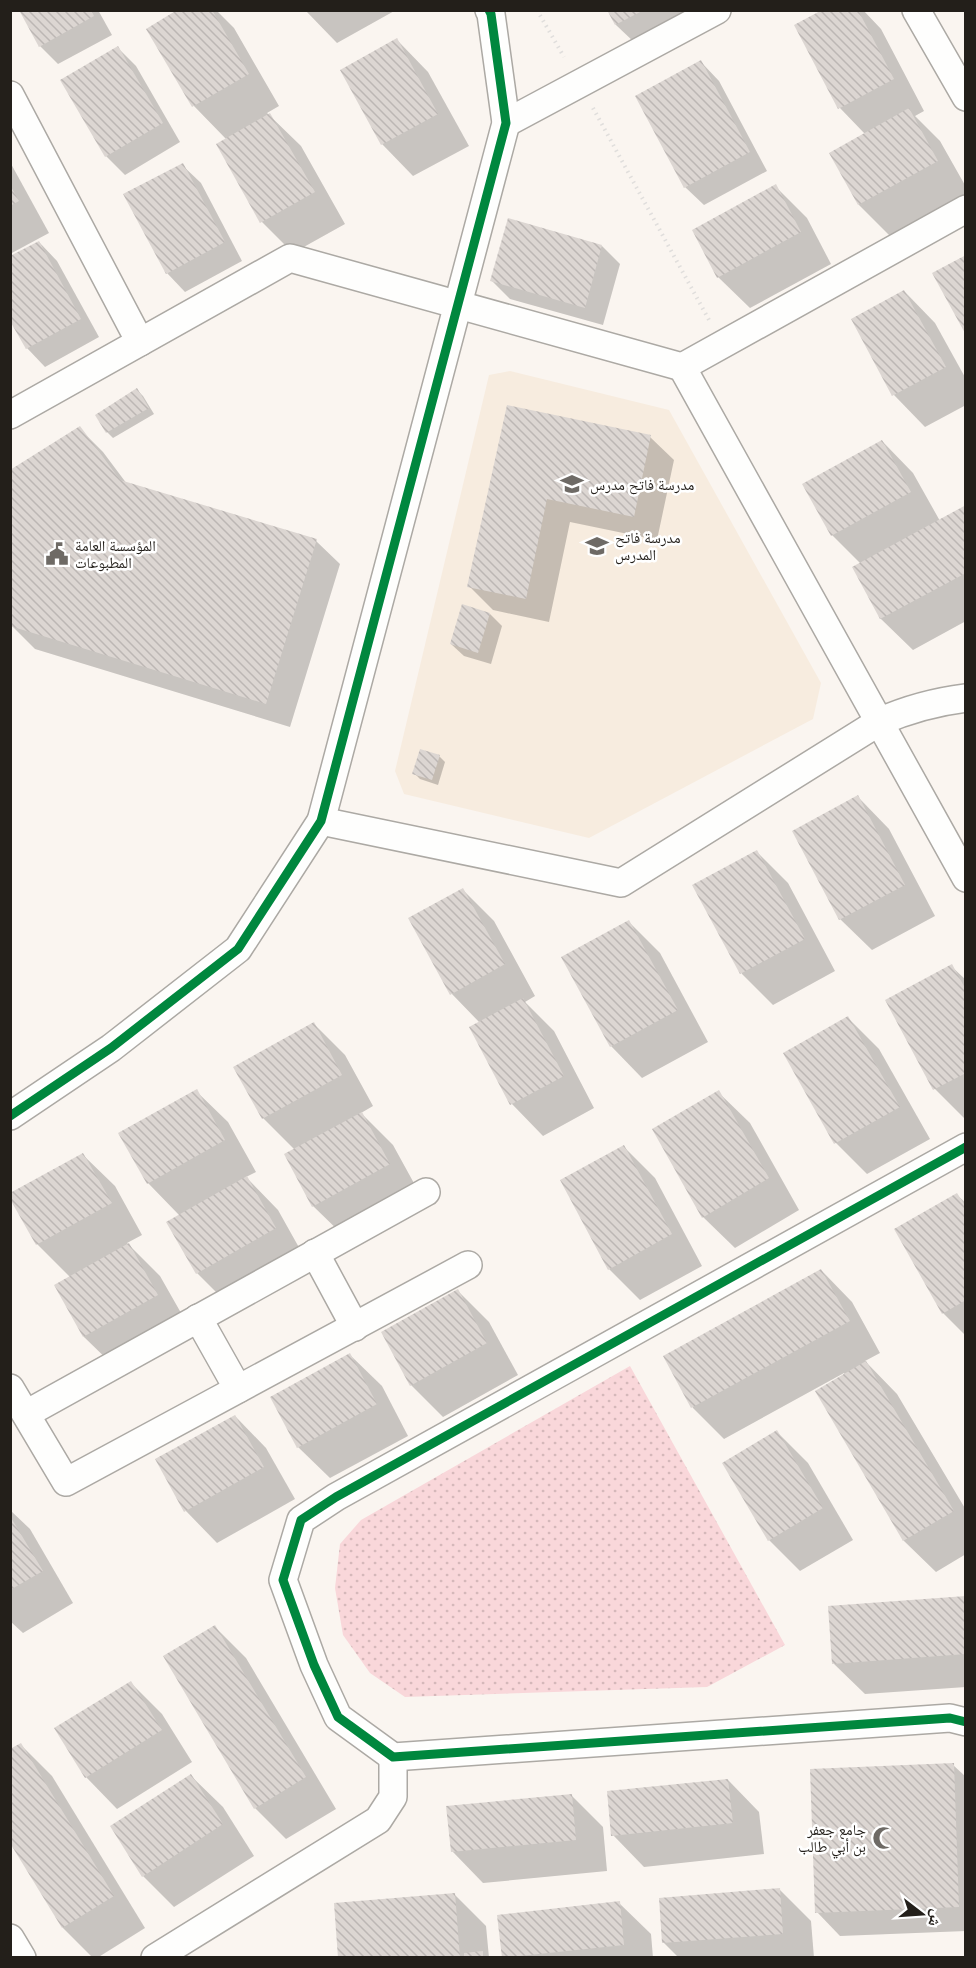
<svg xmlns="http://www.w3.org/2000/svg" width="976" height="1968" font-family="'Noto Sans','Noto Naskh Arabic',sans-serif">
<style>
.built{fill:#f7ecdf}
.grass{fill:url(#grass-dots)}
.shadow{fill:#0003}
.building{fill:url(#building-back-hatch)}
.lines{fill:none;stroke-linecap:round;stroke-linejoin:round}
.minor-casing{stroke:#aca9a4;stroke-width:30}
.path{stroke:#e0dedc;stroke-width:4;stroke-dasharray:1.5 4.5;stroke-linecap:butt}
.minor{stroke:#fefefd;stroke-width:27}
.cycleway-casing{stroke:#fff;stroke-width:13}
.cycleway{stroke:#00873e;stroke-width:9}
.labels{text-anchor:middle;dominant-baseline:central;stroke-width:5;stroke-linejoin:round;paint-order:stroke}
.poi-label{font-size:15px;fill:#231f1a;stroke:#fff;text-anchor:start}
</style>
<defs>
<pattern id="grass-dots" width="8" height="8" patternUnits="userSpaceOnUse" patternTransform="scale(1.5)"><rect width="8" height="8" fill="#f9d7da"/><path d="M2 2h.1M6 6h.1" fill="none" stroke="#d5b8ba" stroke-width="1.8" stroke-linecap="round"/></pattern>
<pattern id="building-back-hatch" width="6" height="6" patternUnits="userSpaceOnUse" patternTransform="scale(1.5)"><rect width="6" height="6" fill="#dcd6d2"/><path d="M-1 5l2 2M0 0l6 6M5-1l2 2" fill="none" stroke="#bcb7b4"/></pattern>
</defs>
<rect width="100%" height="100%" fill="#faf5f0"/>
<path class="built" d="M510 371 669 410 821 683 813 719 589 838 404 794 395 771 489 375Z"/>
<path class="grass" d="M630 1366 785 1645 707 1687 405 1697 370 1673 343 1635 335 1588 340 1544 361 1520Z"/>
<g class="shadow">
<path d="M20 10H98L112 35 58 64 40 46Z"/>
<path d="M180 10H216L234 28 279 106 267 113 301 146 345 224 293 253 262 222 227 140 194 106 148 29Z"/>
<path d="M305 10H396L337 43Z"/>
<path d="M609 10H686L688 15 635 43 616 25Z"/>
<path d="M825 10H863L881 29 924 111 915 116 940 141 966 187V194L890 236 859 205 831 153 865 134 840 108Z"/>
<path d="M397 40 428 72 469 146 413 176 382 144Z"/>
<path d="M118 48 136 66 180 142 125 175 106 156 62 81Z"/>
<path d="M701 62 719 81 767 171 704 205 685 187Z"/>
<path d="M10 162 49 233 10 254Z"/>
<path d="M182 165 201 183 242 261 185 292 167 273Z"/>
<path d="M775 186 807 218 831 264 750 308 718 277Z"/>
<path d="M39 242 57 261 99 337 45 367 27 348Z"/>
<path d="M602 246 620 264 603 325 510 299 491 280Z"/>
<path d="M904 291 935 323 966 379V405L925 427 894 395Z"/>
<path d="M137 390 143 396 154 414 113 438 107 432 97 415Z"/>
<path d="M508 406 650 437 674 460 657 540 570 522 549 622 493 610 469 586Z"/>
<path d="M79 428 103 452 127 484 316 541 340 564 290 727 35 649 11 625Z"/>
<path d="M882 441 913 473 940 521 966 507V621L913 650 881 619 854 568 861 564 832 535Z"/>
<path d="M490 614 502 626 491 664 464 656 451 644Z"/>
<path d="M439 756 445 762 438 785 420 779 414 773Z"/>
<path d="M858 797 889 829 935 916 872 950 840 919Z"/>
<path d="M757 852 788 883 835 971 773 1005 742 974 694 886Z"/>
<path d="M463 890 494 921 535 996 525 1002 554 1031 594 1108 543 1136 512 1104 471 1028 480 1023 452 994Z"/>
<path d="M629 922 660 953 708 1042 642 1078 611 1046Z"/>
<path d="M951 966 966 980V1120L935 1089Z"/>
<path d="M848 1018 879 1049 930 1139 867 1174 836 1143Z"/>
<path d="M314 1024 345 1055 373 1106 361 1113 393 1145 421 1196 345 1237 313 1206 295 1150 263 1118Z"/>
<path d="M196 1091 228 1122 256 1172 246 1177 278 1210 306 1260 228 1304 197 1273 180 1216 148 1183Z"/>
<path d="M718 1092 750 1123 799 1210 735 1248 703 1217Z"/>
<path d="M624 1147 655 1178 702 1266 640 1300 609 1269Z"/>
<path d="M83 1155 115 1186 142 1235 127 1243 160 1276 189 1327 116 1368 84 1337 56 1286 71 1278 37 1244Z"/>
<path d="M957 1195 966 1203V1336L943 1313Z"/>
<path d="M821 1270 852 1302 880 1353 865 1361 897 1394 966 1510V1554L936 1572 904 1541 817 1391 845 1375 844 1373 724 1439 693 1408 665 1357Z"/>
<path d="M458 1291 489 1322 518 1375 443 1417 411 1385Z"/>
<path d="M350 1355 382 1386 408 1436 330 1478 298 1447Z"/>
<path d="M235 1416 266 1448 295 1499 217 1543 186 1511 157 1460Z"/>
<path d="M777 1432 808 1463 853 1540 800 1571 769 1540Z"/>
<path d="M10 1510 30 1529 73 1603 23 1633 10 1621Z"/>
<path d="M966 1597V1687L865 1694 833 1663Z"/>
<path d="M215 1627 246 1658 336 1809 286 1839 255 1808Z"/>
<path d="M131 1683 162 1714 192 1762 117 1809 86 1777 57 1729Z"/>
<path d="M20 1744 52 1776 145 1928 97 1958H93L63 1928 10 1840Z"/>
<path d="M953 1765 966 1777V1931L840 1936 817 1912Z"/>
<path d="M191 1776 223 1807 254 1856 174 1907 143 1876Z"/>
<path d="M728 1780 759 1812 764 1854 644 1867 613 1835Z"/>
<path d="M572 1796 603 1827 607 1871 483 1883 452 1851Z"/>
<path d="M780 1890 811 1921 814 1958H679L664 1943Z"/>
<path d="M454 1894 486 1926 489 1958H340Z"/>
<path d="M619 1903 651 1934 653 1958H503Z"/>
</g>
<g class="building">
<path d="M19 10H91L94 16 39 47Z"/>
<path d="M177 10H212L249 74 192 107 146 29Z"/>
<path d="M607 10H644L615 25Z"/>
<path d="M822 10H858L894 79 838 109 794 25Z"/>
<path d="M397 38 438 114 381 145 340 70Z"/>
<path d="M118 46 163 123 105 157 60 80Z"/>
<path d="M701 60 750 152 684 188 635 96Z"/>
<path d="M909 108 938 161 858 205 829 153Z"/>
<path d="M270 113 315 192 260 223 216 144Z"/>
<path d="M183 163 225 242 166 274 123 194Z"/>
<path d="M776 184 801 232 717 278 692 230Z"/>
<path d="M10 185 19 201 10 206Z"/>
<path d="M508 218 602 245 585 308 490 281Z"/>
<path d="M39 241 81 319 26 349 10 321V256Z"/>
<path d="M966 255V335L932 273Z"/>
<path d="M904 290 946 367 892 396 851 319Z"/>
<path d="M137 388 149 408 106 433 95 415Z"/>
<path d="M507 405 651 435 634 517 547 499 526 599 467 587Z"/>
<path d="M80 426 120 480 317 539 266 704 10 626V470Z"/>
<path d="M882 440 911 492 831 536 802 484Z"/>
<path d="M966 505V573L880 619 852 567Z"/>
<path d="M462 604 490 613 478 653 450 644Z"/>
<path d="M420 749 440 755 432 780 412 774Z"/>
<path d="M858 795 905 885 839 920 792 831Z"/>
<path d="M757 850 805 939 740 974 692 885Z"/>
<path d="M463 888 505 964 450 995 408 918Z"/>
<path d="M629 920 678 1010 610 1047 561 957Z"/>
<path d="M952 964 966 990V1073L933 1090 885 1000Z"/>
<path d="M523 998 564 1076 510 1105 469 1027Z"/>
<path d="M848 1016 900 1107 834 1144 783 1053Z"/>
<path d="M314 1022 342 1075 262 1119 233 1067Z"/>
<path d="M197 1089 225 1140 147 1184 118 1133Z"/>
<path d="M719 1090 769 1178 702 1218 652 1129Z"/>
<path d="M362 1112 390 1164 312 1207 284 1154Z"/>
<path d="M624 1145 672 1234 608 1270 560 1180Z"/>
<path d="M83 1153 112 1203 36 1245 10 1199V1193Z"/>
<path d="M247 1176 276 1228 196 1274 166 1222Z"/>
<path d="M957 1193 966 1207V1300L942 1314 894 1229Z"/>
<path d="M129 1243 158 1295 83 1337 54 1285Z"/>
<path d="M821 1269 850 1321 691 1408 663 1356Z"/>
<path d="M458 1289 487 1343 410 1386 381 1332Z"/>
<path d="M350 1353 377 1404 297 1448 270 1397Z"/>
<path d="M866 1361 954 1511 903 1541 815 1391Z"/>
<path d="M235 1415 264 1467 184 1512 155 1459Z"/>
<path d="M777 1430 823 1508 768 1541 722 1463Z"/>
<path d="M10 1516 43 1571 10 1590Z"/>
<path d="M966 1596V1654L832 1664 828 1606Z"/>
<path d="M215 1625 306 1777 254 1809 163 1656Z"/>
<path d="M131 1681 162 1730 85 1778 54 1728Z"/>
<path d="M21 1743 114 1896 62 1928 10 1843V1749Z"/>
<path d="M954 1763 959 1907 815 1913 810 1769Z"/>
<path d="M191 1774 223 1824 142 1877 110 1826Z"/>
<path d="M728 1779 733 1823 611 1836 607 1791Z"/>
<path d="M572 1794 576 1840 451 1852 446 1806Z"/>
<path d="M780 1888 783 1934 662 1943 659 1898Z"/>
<path d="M455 1893 460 1958H338L334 1903Z"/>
<path d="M620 1901 624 1945 502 1958 497 1915Z"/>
<path d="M483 1951V1958H464V1953Z"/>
</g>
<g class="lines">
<g class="minor-casing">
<g id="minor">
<path d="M916 10 966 97"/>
<path d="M10 95 140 342"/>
<path d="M506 123 717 10"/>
<path d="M682 367 966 878"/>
<path d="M10 415 290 258 682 367 966 209"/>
<path d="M321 821 621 883 879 722C908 709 934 702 966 698"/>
<path d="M10 1116 111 1048 238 949 321 821 506 123 491 14 489 10"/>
<path d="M966 1147 336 1497 301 1520 283 1580 314 1665 338 1717 393 1757 950 1718 966 1722"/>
<path d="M315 1253 355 1327"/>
<path d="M198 1318 238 1389"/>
<path d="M10 1388 66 1482 468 1265"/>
<path d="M26 1414 426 1192"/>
<path d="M10 1938 22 1958"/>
<path d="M155 1958 378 1820 393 1797V1757"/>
</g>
</g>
<g class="path">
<path d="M537 10 564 57"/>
<path d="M593 108 709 320"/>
</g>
<use href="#minor" class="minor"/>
<g class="cycleway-casing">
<g id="cycleway">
<path d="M10 1116 111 1048 238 949 321 821 506 123 491 14 489 10"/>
<path d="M966 1147 336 1497 301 1520 283 1580 314 1665 338 1717 393 1757 950 1718 966 1722"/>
</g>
</g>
<use href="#cycleway" class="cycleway"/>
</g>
<defs>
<g id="school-bare" transform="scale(1.8)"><path d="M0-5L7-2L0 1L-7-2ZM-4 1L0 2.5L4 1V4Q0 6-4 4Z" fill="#6e6a65" stroke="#fff" stroke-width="2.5" paint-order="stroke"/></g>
<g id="civic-bare" transform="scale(1.8)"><path d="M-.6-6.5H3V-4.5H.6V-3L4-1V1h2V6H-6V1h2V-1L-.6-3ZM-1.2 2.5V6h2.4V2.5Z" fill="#6e6a65" stroke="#fff" stroke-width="2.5" paint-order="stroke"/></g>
<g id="mosque-bare" transform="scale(1.8)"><path d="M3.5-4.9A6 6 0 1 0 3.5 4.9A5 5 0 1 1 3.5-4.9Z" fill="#6e6a65" stroke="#fff" stroke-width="2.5" paint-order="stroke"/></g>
</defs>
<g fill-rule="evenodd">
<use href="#school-bare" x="572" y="484"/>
<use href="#school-bare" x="597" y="546"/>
<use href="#civic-bare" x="57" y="554"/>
<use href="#mosque-bare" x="884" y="1838"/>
</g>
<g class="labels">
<g class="poi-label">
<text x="590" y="484">مدرسة فاتح مدرس</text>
<text x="615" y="537">مدرسة فاتح<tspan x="615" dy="17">المدرس</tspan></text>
<text x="75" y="545">المؤسسة العامة<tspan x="75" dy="17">المطبوعات</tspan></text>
<text x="866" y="1829" text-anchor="end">جامع جعفر<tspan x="866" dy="17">بن أبي طالب</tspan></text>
</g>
</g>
<rect width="976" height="1968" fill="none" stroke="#231f1a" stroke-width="24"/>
<g transform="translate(922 1914) rotate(107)" stroke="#ffffff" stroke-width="4.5" paint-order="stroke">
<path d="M0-4.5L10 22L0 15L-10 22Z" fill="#231f1a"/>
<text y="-9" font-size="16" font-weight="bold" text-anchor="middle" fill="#231f1a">ش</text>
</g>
</svg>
